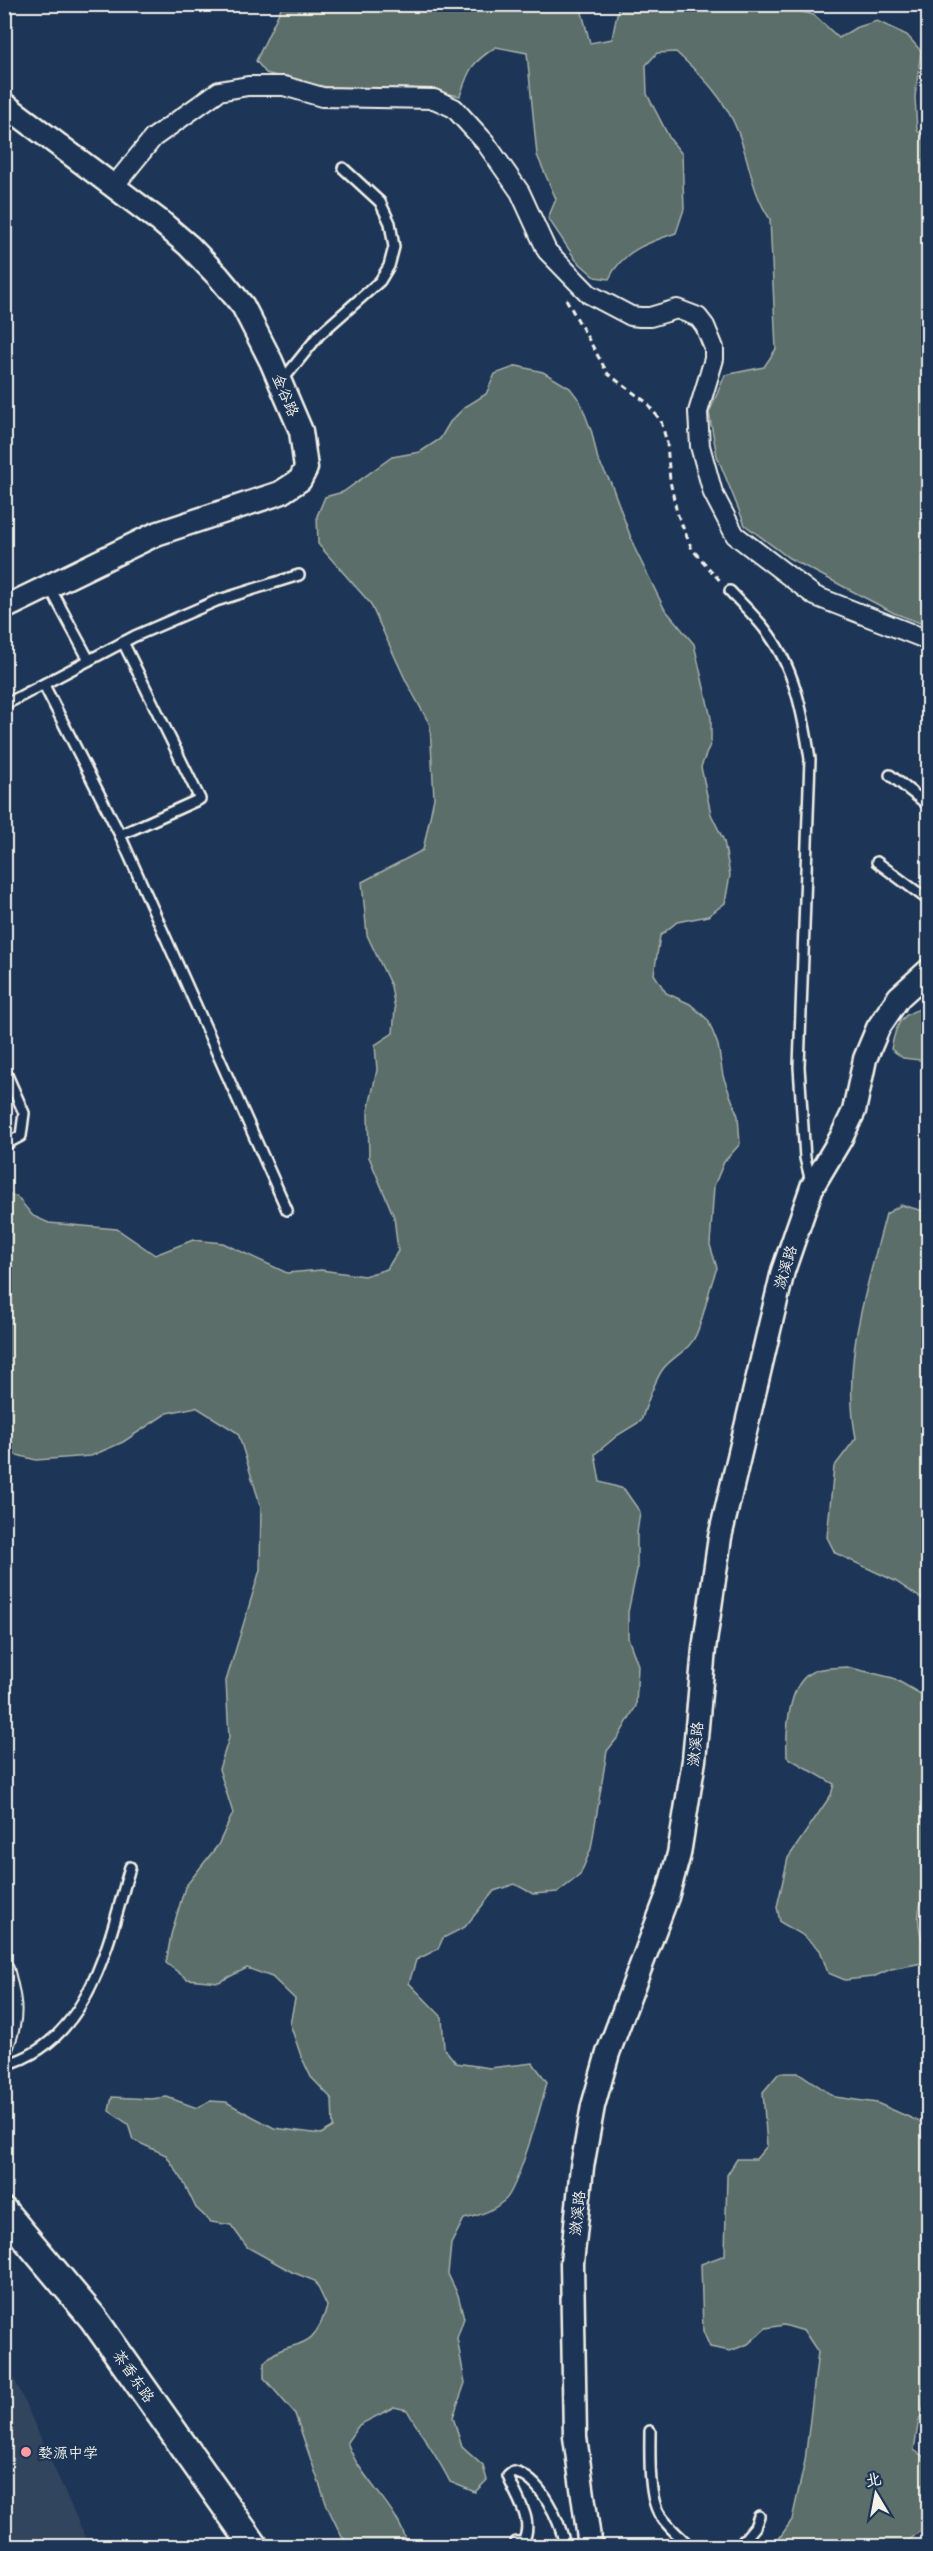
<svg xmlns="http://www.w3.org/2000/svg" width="933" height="2551" font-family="Delius,'LXGW WenKai TC',sans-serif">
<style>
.built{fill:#32445e}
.green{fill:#5b6e6a;stroke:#a8b0a9;stroke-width:1.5}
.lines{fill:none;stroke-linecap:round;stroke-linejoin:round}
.service-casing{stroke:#f4f1e8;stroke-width:14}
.minor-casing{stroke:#f4f1e8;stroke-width:22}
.tertiary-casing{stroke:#f4f1e8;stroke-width:27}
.primary-casing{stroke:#f4f1e8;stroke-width:32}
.path{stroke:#f4f1e8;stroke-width:3;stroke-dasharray:6 4.5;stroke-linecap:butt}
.service{stroke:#1d3557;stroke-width:9}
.minor{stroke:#1d3557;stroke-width:18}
.tertiary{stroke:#1d3557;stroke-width:22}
.primary{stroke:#1d3557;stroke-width:27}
.poi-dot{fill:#ff9aa2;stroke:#1d3557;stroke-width:2}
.labels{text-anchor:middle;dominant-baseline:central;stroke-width:4.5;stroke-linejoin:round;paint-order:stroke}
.street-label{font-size:15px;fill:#f4f1e8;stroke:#1d3557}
.poi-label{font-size:15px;fill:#f4f1e8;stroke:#1d3557;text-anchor:start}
</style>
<rect width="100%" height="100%" fill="#1d3557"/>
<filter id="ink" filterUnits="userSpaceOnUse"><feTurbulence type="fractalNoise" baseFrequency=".0167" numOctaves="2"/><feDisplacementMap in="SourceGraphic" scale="12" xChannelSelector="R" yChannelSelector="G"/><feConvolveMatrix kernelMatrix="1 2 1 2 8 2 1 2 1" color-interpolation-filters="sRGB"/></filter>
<g filter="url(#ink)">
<path class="built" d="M5 2358 89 2546H5Z"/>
<g class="green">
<path d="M283 4 580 5 590 43 612 39 619 4H740L770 11 788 8 814 15 839 38 855 28 877 21 907 35 921 51 915 97 917 130 928 142V626L894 613 789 558 745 525 717 456 709 413 725 375 764 367 776 349 770 219C751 191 750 162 738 132 725 98 702 76 676 52L657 53 646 65 647 94 670 139 682 154 684 209 676 233C649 242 622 251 609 279L595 277 576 260 548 218 556 199 537 155 527 53 496 47C471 63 469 69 460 96L412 88H333L302 83 266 73 256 61Z"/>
<path d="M517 366 543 372 570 388 580 401 592 433 598 460 611 483 635 549 664 608 694 644 711 718V742L701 767 711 814 724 841 730 875 725 903 708 916 677 922 660 936 654 974 666 993 690 1004 708 1020 718 1045 723 1076 738 1116 740 1144 724 1162 714 1186 710 1245 717 1268C708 1290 705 1314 696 1335 689 1351 673 1356 663 1369 653 1383 647 1404 641 1421L618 1435 595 1454 600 1482 624 1489 640 1512 637 1533V1570L628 1612V1638L638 1665 636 1706 619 1736 607 1751 591 1849 580 1875 558 1892 533 1894 515 1884 494 1891 465 1927 443 1938 438 1949 416 1960 409 1983 442 2017 444 2048 456 2063 490 2068 533 2063 547 2082C542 2102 518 2189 505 2200 493 2211 480 2216 464 2219L451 2244 448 2274 458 2295 464 2318 457 2338 465 2383 453 2417 462 2447 483 2466 487 2480 475 2492 450 2482C438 2457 421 2435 407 2410L394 2407 359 2425 347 2442C350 2449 353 2457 357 2463 375 2492 399 2512 408 2546H355L342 2537 327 2506 295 2414 264 2378V2363C288 2334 312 2361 327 2306L315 2281 292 2272 247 2247 231 2225 211 2222 196 2208 182 2179 166 2155 133 2140 128 2124 109 2111 112 2097 151 2099 167 2097 197 2108 210 2101 226 2102 274 2128 321 2134 333 2127 332 2099 311 2077 301 2056 290 2024 295 1999 272 1977 247 1968 219 1982 187 1979 166 1963 171 1935 185 1887 218 1845 233 1813 219 1769 229 1738 226 1681 260 1570 261 1507 238 1433 196 1407 167 1413 123 1442 91 1456 36 1460 5 1452V1192L17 1197 33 1216 49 1223 117 1229 155 1255 193 1240 223 1243 287 1273 321 1270 364 1276 387 1269 398 1251 394 1217 369 1157 368 1112 377 1070 375 1045 393 1033 395 1009 391 986 367 935 362 882 423 850 434 798 430 725 406 681 370 603 318 544 317 516 325 497 343 492 392 457 420 452 440 439 450 422 465 407 486 394 495 374Z"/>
<path d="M928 1007V1061L903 1058 891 1049C896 1023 901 1012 928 1007Z"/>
<path d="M901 1205 928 1212V1603L895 1581 835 1553 827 1537 834 1467 856 1438C841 1361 867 1289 886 1214Z"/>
<path d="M847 1667 893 1678 924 1696 928 1695V1892C912 1909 919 1934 927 1953L922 1963 891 1969 873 1977 845 1980 828 1973 820 1950 801 1934 780 1922 777 1907 788 1858 831 1795 834 1784 787 1757C786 1733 787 1682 814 1671 823 1667 837 1668 847 1667Z"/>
<path d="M779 2073H799L835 2097 877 2103 920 2122 928 2120V2393L918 2425 914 2450 928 2460V2517L923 2528 903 2546H774L792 2520 805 2461 818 2352 804 2331 784 2325 766 2328 748 2344 730 2351 710 2347 703 2331 701 2264 725 2255 727 2175 737 2159H756L767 2146 763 2092Z"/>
</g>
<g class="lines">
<g class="service-casing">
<g id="service">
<path d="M282 381 319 335 380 281 389 266 394 247 390 223 380 202 343 168"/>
<path d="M49 586 89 660"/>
<path d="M730 591C741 603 754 615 764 628 794 665 803 713 810 759L799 1067 805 1158 811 1182"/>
<path d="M44 685 120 835 287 1210"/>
<path d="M4 705 135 636 216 601 299 575"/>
<path d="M890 775 928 805"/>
<path d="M120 835 200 799 123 642"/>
<path d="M877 862 928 900"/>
<path d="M4 1068 24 1113 21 1136 4 1145"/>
<path d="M4 2065C90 2043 109 1940 130 1867"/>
<path d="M650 2431C650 2452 648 2498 660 2515 668 2527 680 2537 690 2546"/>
<path d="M516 2542H523C535 2520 516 2498 508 2476L513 2472C541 2477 560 2521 565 2546"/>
<path d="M739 2546 755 2527 759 2516"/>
</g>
</g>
<g class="minor-casing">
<g id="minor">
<path d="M114 186 153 138 219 91 248 86H284L322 97 434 99 454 108 485 142 520 192 547 251 589 294 631 316 640 317H650L677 309 698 317 705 326 714 348V359L698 412 700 446 713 493 735 535 815 596 928 640"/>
<path d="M4 1969C12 1999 16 2016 4 2046"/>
</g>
</g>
<g class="tertiary-casing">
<g id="tertiary">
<path d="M4 104 161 222 189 246 218 276 243 306 271 361 301 431 306 468 300 480 280 493 156 534 4 608"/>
<path d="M590 2546 575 2437 572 2263 582 2167 593 2106 608 2053 667 1897 679 1854 694 1760 704 1649 720 1537 783 1271 812 1187 841 1138 854 1111 865 1059 878 1028 899 997 928 971"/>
</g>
</g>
<g class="primary-casing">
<path id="primary" d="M4 2212 93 2318 254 2546"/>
</g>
<path class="path" d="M566 299 608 374 646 402 661 421 667 443 670 481 677 513 692 549 722 583"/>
<use href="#service" class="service"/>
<use href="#minor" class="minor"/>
<use href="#tertiary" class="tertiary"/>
<use href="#primary" class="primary"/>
</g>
</g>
<circle class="poi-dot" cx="26" cy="2452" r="6"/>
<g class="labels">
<g class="street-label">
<text transform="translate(286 395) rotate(67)">金谷路</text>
<text transform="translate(785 1267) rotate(-73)">潋溪路</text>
<text transform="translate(695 1744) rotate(-84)">潋溪路</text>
<text transform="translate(577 2213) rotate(-84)">潋溪路</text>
<text transform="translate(134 2376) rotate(55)">茶香东路</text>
</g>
<g class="poi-label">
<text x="38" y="2452">婺源中学</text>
</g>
</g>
<rect width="933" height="2551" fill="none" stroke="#1d3557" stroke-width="24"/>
<rect x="12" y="12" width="909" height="2527" fill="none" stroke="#f4f1e8" stroke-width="2" filter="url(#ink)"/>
<g transform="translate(876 2494) rotate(350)" stroke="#1d3557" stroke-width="4.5" paint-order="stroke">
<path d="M0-4.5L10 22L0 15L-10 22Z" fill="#f4f1e8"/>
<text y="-9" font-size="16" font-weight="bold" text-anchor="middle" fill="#f4f1e8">北</text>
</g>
</svg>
